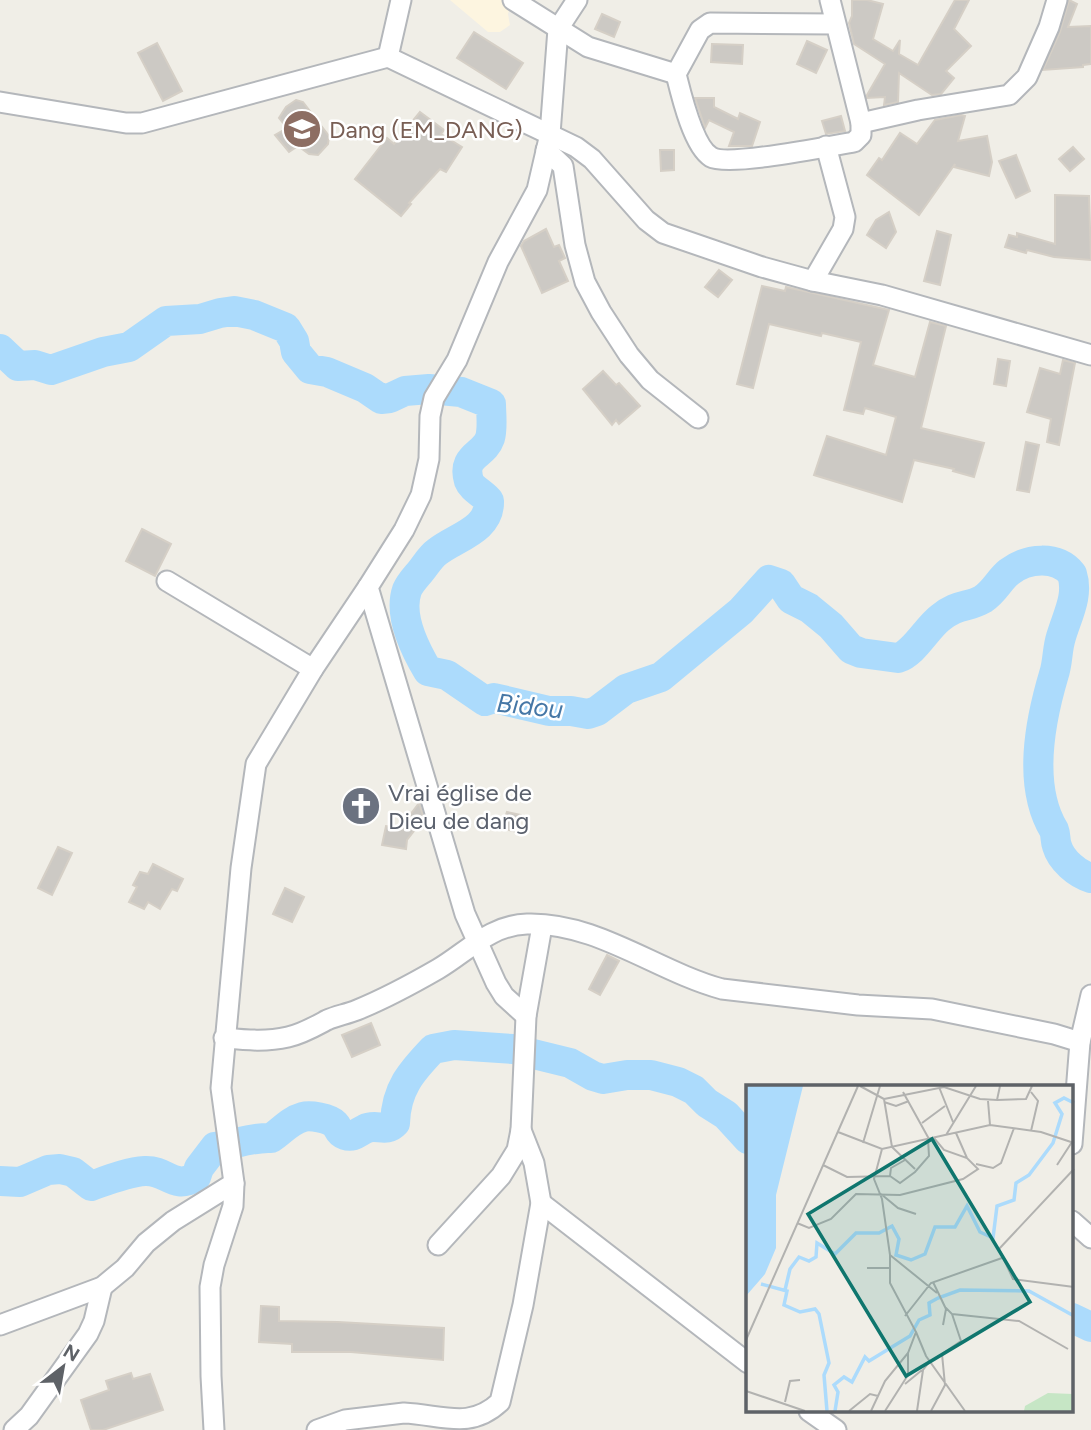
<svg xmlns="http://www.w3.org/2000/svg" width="1091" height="1430" font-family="Figtree,sans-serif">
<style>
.commercial{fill:#fdf5e0}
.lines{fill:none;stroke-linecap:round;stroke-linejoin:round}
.river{stroke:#acdbfc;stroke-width:30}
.building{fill:#ccc9c4;stroke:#d5cfc6;stroke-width:2}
.street-casing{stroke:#b4b7bb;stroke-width:23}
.street{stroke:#fff;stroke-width:19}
.labels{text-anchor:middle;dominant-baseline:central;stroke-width:5;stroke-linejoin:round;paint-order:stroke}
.education-label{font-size:24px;fill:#785e54;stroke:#fff;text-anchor:start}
.worship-label{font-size:24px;fill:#5b616d;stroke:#fff;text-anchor:start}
.water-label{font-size:26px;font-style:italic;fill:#4577a6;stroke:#fff}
.inset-river{fill:none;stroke:#acdbfc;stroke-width:3.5}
.inset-road{fill:none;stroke:#b2b2b0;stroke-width:2}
.view{fill:#0f766e;fill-opacity:0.15;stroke:#0f766e;stroke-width:3.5}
.inset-edge{fill:none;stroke:#5e6267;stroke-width:3.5}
</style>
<rect width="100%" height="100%" fill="#f0eee7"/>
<path class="commercial" d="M450 0H512L508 14 510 25 500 32H488Z"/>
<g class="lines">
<g class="river">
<path d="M0 349 18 366 35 365 51 370 103 352 129 347 166 321 200 319 220 313 234 311 254 315 286 328 294 341 296 352 310 369 327 372 365 388 381 399 390 398 405 391 429 389 461 392 491 404C491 414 493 428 490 438 484 456 461 455 469 481 472 489 484 494 489 501 490 530 456 537 437 552 430 557 426 565 420 572 415 578 410 583 407 590 398 616 416 651 428 671L447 675 485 701 494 698 549 711H571L588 714 597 711 626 689 661 677 741 611 769 580 781 584 791 599 809 608 831 626 851 649 861 653 898 658C914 653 926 629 940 618 958 603 968 608 983 599 995 591 999 580 1009 572 1027 558 1057 555 1072 574 1079 596 1067 616 1061 637 1057 649 1058 662 1054 674 1040 721 1027 785 1054 830 1056 835 1055 841 1057 846 1061 860 1077 874 1091 878"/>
<path d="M0 1181 20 1182 48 1170 60 1169 73 1172 91 1186C108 1180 128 1172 145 1171 167 1170 173 1190 196 1177L199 1168 215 1147C234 1145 251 1137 271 1138 282 1131 289 1121 303 1117 310 1115 329 1118 335 1124 339 1128 338 1133 345 1135 354 1138 358 1132 365 1129 376 1123 386 1133 395 1123 396 1089 411 1072 433 1049L454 1045 513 1049 570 1063 593 1076 603 1079 627 1075H651L678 1082 694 1090 707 1103 726 1115 748 1139"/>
<path d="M1072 1318 1091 1327"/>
</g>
</g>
<g class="building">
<path d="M852 0H867L883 4 873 39 893 51 900 40 899 54 918 65 955 0H969L954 29 971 46 946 71 954 78 941 94 932 95 899 73 898 102 884 105 885 97 867 98V95L885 64 854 44 849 23 852 16Z"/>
<path d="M1069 0 1077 4 1068 27 1091 26V64L1083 65V67L1043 70 1060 32Z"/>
<path d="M602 14 620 22 614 37 595 29Z"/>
<path d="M474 32 523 63 506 89 457 58Z"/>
<path d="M807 41 827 50 816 73 797 64Z"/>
<path d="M157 43 182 91 163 101 138 53Z"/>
<path d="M712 44 743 45 742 64 711 62Z"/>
<path d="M695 98H714V107L738 119 740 113 760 122 752 146H729L734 132 709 120 705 128Z"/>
<path d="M296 100 303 102 329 136 328 144 318 155 309 154 298 146 289 152 275 135 287 128 279 118 286 107Z"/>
<path d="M420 112 444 130 441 134 462 147 446 172 440 169 409 203 411 204 401 216 355 179 387 138 394 144Z"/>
<path d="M961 115 965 116 958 141 987 136 992 162 989 176 954 167 955 164 919 215 867 175 879 158 882 160 900 133 917 144 935 120Z"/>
<path d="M841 116 845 131 826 134 822 121Z"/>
<path d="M1073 147 1084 159 1070 171 1059 159Z"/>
<path d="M660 150H674V170L661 171Z"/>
<path d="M1016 155 1030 191 1016 198 999 161Z"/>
<path d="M1055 195 1089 196 1091 260 1054 257 1027 250 1026 253 1005 247 1009 235 1017 237V233L1055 244Z"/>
<path d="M889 212 896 232 886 248 867 235 876 220Z"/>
<path d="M546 229 554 247 559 245 565 258 559 261 568 281 542 293 521 246 524 241Z"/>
<path d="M937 231 951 235 940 285 924 281Z"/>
<path d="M719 270 732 280 718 297 705 287Z"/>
<path d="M762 286 785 291 786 287 889 310 873 365 915 377 930 322 946 326 921 428 984 443 974 477 953 471 954 469 914 460 902 502 814 475 827 436 886 455 896 417 865 408 863 414 844 410 861 342 822 333 821 336 769 324 753 388 737 384Z"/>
<path d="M998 359 1010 361 1006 386 994 384Z"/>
<path d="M1063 360 1075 363 1059 445 1047 442 1051 419 1027 412 1040 368 1060 374Z"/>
<path d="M603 371 616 385 619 383 640 406 619 424 616 420 612 425 583 389Z"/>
<path d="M1026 442 1039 445 1029 492 1017 490Z"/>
<path d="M142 529 171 544 155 576 126 561Z"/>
<path d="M361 790 373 797 359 820 347 813Z"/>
<path d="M419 803 424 818 407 840 406 849 382 845 386 826 400 828Z"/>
<path d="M507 812 521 815 517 832 501 828Z"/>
<path d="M58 847 72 853 52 895 38 888Z"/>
<path d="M153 864 183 879 177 891 172 889 160 909 148 902 144 909 129 902 137 887 133 885 140 872 148 874Z"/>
<path d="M285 888 304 897 292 922 273 914Z"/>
<path d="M607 955 619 961 600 995 589 989Z"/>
<path d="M371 1023 380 1045 352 1057 342 1035Z"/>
<path d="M261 1306 279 1307V1321L338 1322 444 1328 443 1360 351 1352H292V1344L259 1342Z"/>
<path d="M131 1373 133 1379 150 1374 163 1410 103 1430H91L81 1400 109 1390 106 1381Z"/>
</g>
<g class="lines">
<g class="street-casing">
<g id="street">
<path d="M513 0 588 47 676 74"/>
<path d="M830 0 861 123V135L854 142C830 146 728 167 711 157 693 146 681 94 676 74L700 30 710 23 835 24"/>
<path d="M388 57 401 0"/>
<path d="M0 102 126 123H142L388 57 576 147 592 159 646 220 663 233 762 267 813 281 882 295 1091 355"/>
<path d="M861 123 918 110 1009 95 1027 77 1049 27 1057 0"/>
<path d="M546 150 563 166 575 245 585 282 601 312 629 355 650 380 698 418"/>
<path d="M813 281 843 229 845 217 826 146"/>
<path d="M167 581 313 669"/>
<path d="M526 1016 504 996 496 983 465 914 368 587 404 530 421 495 429 459 430 416 434 398 457 360 498 262 537 190 550 134 558 29 577 0"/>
<path d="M224 1038C246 1040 266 1042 288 1037 302 1034 314 1027 327 1020 336 1016 347 1014 357 1010 384 999 412 984 438 969 467 952 490 925 527 924 597 922 656 971 722 989L858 1005 932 1009 1054 1034 1080 1042"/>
<path d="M1072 1144 1080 1042 1091 995"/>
<path d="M541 1203 748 1363"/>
<path d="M1072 1221 1091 1238"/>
<path d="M438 1245 501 1176 517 1150 521 1130 526 1016 542 926"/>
<path d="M0 1325 102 1287 125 1268 146 1243 173 1221 234 1183 221 1088 241 868 256 764 313 669 368 587"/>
<path d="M809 1411 836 1430"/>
<path d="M14 1430 29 1416 88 1334 94 1321 102 1287"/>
<path d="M214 1430 211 1376 210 1287 214 1265 233 1206 234 1183"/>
<path d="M317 1430 345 1420 404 1413C443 1415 470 1430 500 1402L523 1305 541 1203 534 1163 521 1130"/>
</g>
</g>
<use href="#street" class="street"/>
</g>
<defs>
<g id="school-disc" transform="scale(2.0125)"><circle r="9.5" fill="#8d6e63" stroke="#fff"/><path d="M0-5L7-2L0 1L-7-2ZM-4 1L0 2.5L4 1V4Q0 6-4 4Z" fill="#fff"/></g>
<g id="church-disc" transform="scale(2.0125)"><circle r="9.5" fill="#6b7280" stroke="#fff"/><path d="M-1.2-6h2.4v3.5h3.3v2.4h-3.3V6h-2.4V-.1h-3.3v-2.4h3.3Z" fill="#fff"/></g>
</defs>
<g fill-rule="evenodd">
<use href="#school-disc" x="302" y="129"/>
<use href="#church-disc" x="361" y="806"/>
</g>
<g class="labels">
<g class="education-label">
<text x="329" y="129">Dang (EM_DANG)</text>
</g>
<g class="worship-label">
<text x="388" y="792">Vrai église de<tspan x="388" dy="28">Dieu de dang</tspan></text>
</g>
<g class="water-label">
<text transform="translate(530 706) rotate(6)">Bidou</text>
</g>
</g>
<g transform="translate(746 1085)">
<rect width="327" height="327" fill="#f0eee7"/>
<path d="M302 308 327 309V326H278L279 321Z" fill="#c6e6c5"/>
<path d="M0 1H57L30 110V163L19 189 0 211Z" fill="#acdbfc"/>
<path class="inset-river" d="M15 199 41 206 38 220 54 227 69 224 73 229 83 278 78 290 81 326M39 205 44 184 53 172 63 176 70 172 71 158 89 169 110 148H133L146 141 153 154 150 170 165 175 179 169 189 142H209L221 121 234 147 247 153 251 121 268 115 270 98 283 90 307 58 316 29 309 18 318 13 328 18M89 326 92 307 88 300 98 292 106 297 119 272 123 276 164 251 173 235 184 230 183 218 192 213 214 205 283 206 328 231"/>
<path class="inset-road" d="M114 1 138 14 146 62 169 84M193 2 207 37M157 7 183 54M138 14 198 2 234 14 251 15 254 1M251 15 280 14 286 1M242 16 244 40M138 17 150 21 163 16M176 38 199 21M285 46 292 16 285 7M92 47 136 64 244 40 295 47 328 58M210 48 221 73M200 50 230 1M117 58 134 1M136 64 128 94 136 114 144 170 191 208M230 79 247 83 255 78 268 43M77 80 101 92 144 91M311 80 326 57M328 84 253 164 267 194 328 202M144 91 154 98 169 87 183 71 182 54M144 91 145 83 159 75M135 109 152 123 170 129M51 138 63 143 85 134 110 109 154 110 217 94 232 84 221 73 198 65 188 53M121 183H144M187 197 200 224 197 240M206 229 273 236 322 264M159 231 185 198 256 173M170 247 180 271 219 326M0 255 112 1M159 299 176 285M0 306 59 326M39 317 44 296 54 295M103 326 124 309 132 311M125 326 139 296 162 268 170 247 144 198V170M139 326 162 290V268M171 326 177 285 184 276M185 326 199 300 196 269 215 256 206 229 199 222"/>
<path class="view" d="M186 54 284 217 160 291 62 129Z"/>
<rect width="327" height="327" class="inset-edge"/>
</g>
<g transform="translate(63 1367) rotate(31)" stroke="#ffffff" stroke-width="5" paint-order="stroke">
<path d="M0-5L12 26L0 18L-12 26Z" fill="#5e6267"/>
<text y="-10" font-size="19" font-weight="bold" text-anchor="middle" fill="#5e6267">N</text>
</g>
</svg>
